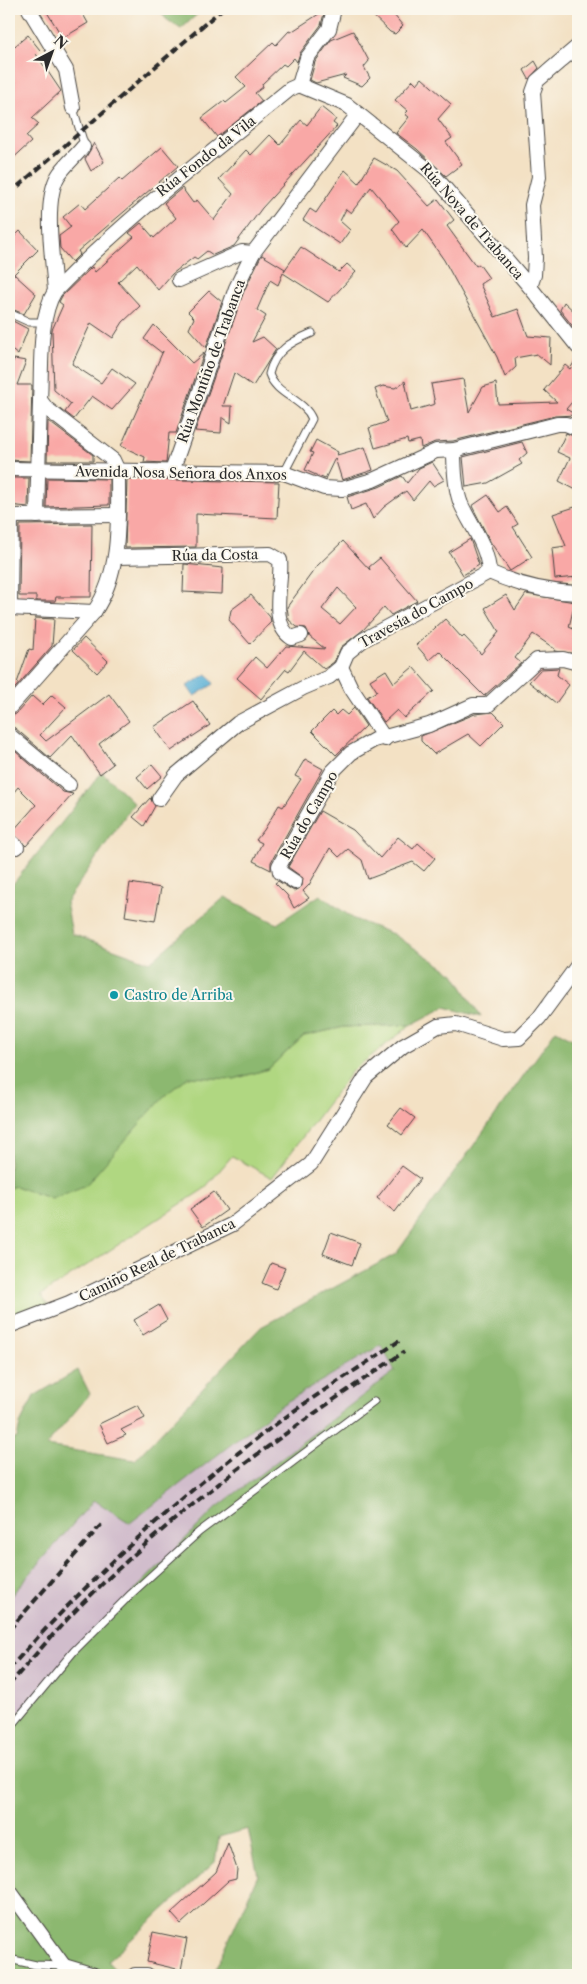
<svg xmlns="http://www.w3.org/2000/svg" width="587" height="1984" font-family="'Libre Caslon Text',serif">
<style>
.industrial{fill:#d1bdcc}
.green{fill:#b0d781;stroke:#6e8156}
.forest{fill:#8cb86f;stroke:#5c724d}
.water{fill:#59afd5;stroke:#426d80}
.building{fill:#f9a8a6;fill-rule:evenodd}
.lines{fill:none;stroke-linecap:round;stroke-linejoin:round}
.service-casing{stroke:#494642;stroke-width:9}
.minor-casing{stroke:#494642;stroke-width:16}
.service{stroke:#fff;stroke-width:7}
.minor{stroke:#fff;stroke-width:14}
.rail{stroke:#2b2b2b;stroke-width:4;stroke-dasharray:8 4;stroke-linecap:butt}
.culture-dot{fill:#0f9aa8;stroke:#fbf7ec;stroke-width:2}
.labels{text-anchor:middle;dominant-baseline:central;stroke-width:4;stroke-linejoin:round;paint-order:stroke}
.street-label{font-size:14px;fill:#2b2b2b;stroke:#fbf7ec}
.culture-label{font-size:14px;fill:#0d838f;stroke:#fbf7ec;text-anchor:start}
</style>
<rect width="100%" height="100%" fill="#fbf7ec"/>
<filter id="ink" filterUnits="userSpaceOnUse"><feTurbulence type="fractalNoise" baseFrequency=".02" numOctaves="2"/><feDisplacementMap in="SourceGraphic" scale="10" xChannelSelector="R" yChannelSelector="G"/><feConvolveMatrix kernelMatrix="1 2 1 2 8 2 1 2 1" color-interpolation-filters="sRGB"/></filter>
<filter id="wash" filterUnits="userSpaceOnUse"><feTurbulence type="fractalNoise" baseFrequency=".0096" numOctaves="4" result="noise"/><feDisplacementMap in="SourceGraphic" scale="20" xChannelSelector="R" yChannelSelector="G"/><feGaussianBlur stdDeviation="1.12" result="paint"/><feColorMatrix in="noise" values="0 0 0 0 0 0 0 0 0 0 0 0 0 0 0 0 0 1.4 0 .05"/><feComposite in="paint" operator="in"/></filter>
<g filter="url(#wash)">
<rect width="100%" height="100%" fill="#f3e1c4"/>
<path class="industrial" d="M381 1345 395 1372 216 1508 9 1725V1598L94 1500 283 1404Z"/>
<path class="green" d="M411 1025 352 1071 272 1178 232 1156 204 1189 41 1295 51 1310 9 1326V1188L15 1186 52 1199 163 1097 188 1076 234 1079 268 1069 304 1036 344 1027Z"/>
<g class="forest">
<path d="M159 9H203L181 29 166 19Z"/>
<path d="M102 772 134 803 66 902 72 934 150 962 225 897 277 924 320 895 354 919 393 934 454 974 481 1017 445 1007 411 1025 344 1027 304 1036 268 1069 234 1079 188 1077 163 1097 86 1185 52 1199 15 1186 9 1188V889Z"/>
<path d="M556 1030 578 1042V1975H213L258 1875 248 1829 219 1837 215 1862 108 1961 121 1975H20L9 1962V1725L66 1660 216 1508 395 1371 381 1345 283 1404 130 1523 94 1500 9 1598V1441L17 1438 20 1424 34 1396 78 1370 90 1394 46 1446 135 1460 261 1327 396 1254Z"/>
</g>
<path class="water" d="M207 674 214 684 194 696 187 686Z"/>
<g id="blocks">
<g class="building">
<path d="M45 9H80L88 23 63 38Z"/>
<path d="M366 9H389L403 26 395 34 390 32Z"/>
<path d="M325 10 321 25 300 53 297 62 294 58 286 66 283 64 262 84 263 87 255 93 262 101 217 137 202 118 224 101 226 103 246 87 236 77 273 42 276 45 289 31 291 32Z"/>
<path d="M353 31 369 61 364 67 370 78 362 86 343 78 346 75 316 83 310 80 315 62 331 40Z"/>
<path d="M28 35 40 50 36 54 61 91 32 118 39 124 26 136 31 142 9 162V51Z"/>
<path d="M535 61 539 68 529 79 524 70Z"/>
<path d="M422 78 451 104 438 119 452 138 446 142 462 164 446 176 417 149 396 133 409 117 405 114 408 111 395 100 413 80 417 84Z"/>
<path d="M321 107 336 119 333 123 337 126 262 208 234 246 213 255 207 251 197 259 194 257 172 274 158 290 137 264 118 282 140 306 123 322 113 338 91 323 72 364 101 383 112 368 135 384 112 410 92 396 74 419 65 412 71 404 54 390 52 330 63 305 59 302 62 296 92 267 95 272 134 237 129 233 141 223 154 238 176 218 164 203 182 188 193 203 197 200 214 220 233 194 219 179 246 150 251 155 270 135 280 145 301 120 307 125Z"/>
<path d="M94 143 104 162 91 171 85 159Z"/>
<path d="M162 147 178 166 78 251 80 254 72 262 60 248 59 236 71 227 63 217 80 203 85 209 119 178 122 181Z"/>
<path d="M374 158 397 171 429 206 438 199 454 220 447 226 476 266 479 264 489 278 480 284 495 317 518 309 528 336 551 338 550 365 537 354 515 358 516 367 505 377 497 357 444 260 423 230 406 248 392 229 399 221 371 187 351 213 346 209 340 221 350 230 340 244 303 220 310 209 316 213 345 170 359 183Z"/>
<path d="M20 231 38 250 14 274 36 294 24 314 9 308V242Z"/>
<path d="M301 247 339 272 347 264 356 272 328 302 283 273 278 285 270 280 257 310 266 316 252 342 263 337 276 349 253 386 234 373 223 406H232L231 423 222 417 221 433 195 431 244 291 260 258 262 255 285 269 284 271Z"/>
<path d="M209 291 222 302 206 348 189 329 194 318 188 312Z"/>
<path d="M564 302 578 315V333L560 310Z"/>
<path d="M9 319 28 329 18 355 9 348Z"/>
<path d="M154 325 192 363 204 353 176 433H169L166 463 144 462 145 457 121 446 163 351 162 353 144 339Z"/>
<path d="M578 356V395L566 409 576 415 555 416 453 441 435 442 421 448 420 440 408 443 407 439 375 448 369 428 387 422 375 389 383 386 395 388 405 381 411 411 435 404 431 384 463 379 469 412 483 387 496 383 498 404 557 402 544 390 565 365 570 369Z"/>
<path d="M14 359 26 361 17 385H32L30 461 9 460V371Z"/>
<path d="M48 421 93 455V461H47Z"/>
<path d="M566 433 578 438V491L559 481 570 458 557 452Z"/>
<path d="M316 440 338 452 337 455 365 447 373 470 342 480 335 458 325 479 305 470 313 453 310 452Z"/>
<path d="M522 442 527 453 519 460 522 464 488 483 466 487 463 457Z"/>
<path d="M432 462 444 480 433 486 429 481 413 500 406 491 384 507 373 519 366 504 351 510 347 497 379 487 402 476 407 483 419 468Z"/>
<path d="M9 478H29L28 507 9 505Z"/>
<path d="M47 478 109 479V505L46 507Z"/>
<path d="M127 479 279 482 277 518 196 514V547L125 548Z"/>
<path d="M488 495 500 512 507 507 518 524 513 527 532 557 510 571 491 543 472 506Z"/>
<path d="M578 506V577L555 579 552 548 566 546 553 514Z"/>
<path d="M92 524 91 597H56L55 601H36V596H19L20 525Z"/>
<path d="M470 539 479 565 463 575 449 552Z"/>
<path d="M343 541 370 570 369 567 380 558 417 601 391 615 384 607 363 630 341 647 334 662 324 669 304 651 289 671 286 669 261 699 237 678 255 657 267 668 286 646 325 649 310 637 306 628 297 627 289 620 287 607 317 566ZM338 588 356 607 340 624 322 609Z"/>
<path d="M184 564 223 568 222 594 183 592Z"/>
<path d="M526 594 575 602 569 627 578 631V654L554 651 555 649 533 634 515 658 521 663 484 696 439 651 429 660 416 645 445 619 462 638 464 636 481 654 499 632 485 608 506 595 515 610Z"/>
<path d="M251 595 270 617 271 622 250 644 229 620 231 610Z"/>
<path d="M35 618 54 619 52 646 9 695V675L17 683 29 649 33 650Z"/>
<path d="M84 638 108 661 97 673 73 650Z"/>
<path d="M413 667 434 691 404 718 397 710 384 722 367 697 377 691 370 680 386 670 394 683Z"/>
<path d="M559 668 557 675 569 685 556 703 529 682 541 669Z"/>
<path d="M109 694 129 721 99 744 113 764 100 774 72 735 50 758 15 728 9 726V717L16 714 32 696 42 705 52 695 66 707 40 735 46 741Z"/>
<path d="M193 701 210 725 171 751 154 727Z"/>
<path d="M354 708 366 726 336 755 312 731 332 711 336 715 341 710 347 715Z"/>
<path d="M493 712 504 723 481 746 468 734 434 754 421 741V736L475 714Z"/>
<path d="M9 746 63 792 73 794 26 846 12 832 36 805 18 787 9 798Z"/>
<path d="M305 759 323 769 271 862V870L253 861 262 843 256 840 264 830 279 805 283 807 301 779 295 776Z"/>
<path d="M152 764 162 776 147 789 137 777Z"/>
<path d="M150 798 155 806 144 826 133 817Z"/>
<path d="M320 811 353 830 380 858 398 837 413 849 418 843 435 858 424 871 413 862 368 879 362 860 348 849 339 857 330 848 309 885 303 891 309 898 294 908 287 895 275 883 278 881 294 891 302 886 303 878 288 867Z"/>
<path d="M130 883 161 888 155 921 125 916Z"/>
<path d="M401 1108 415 1118 402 1135 388 1124Z"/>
<path d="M402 1166 420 1179 395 1212 377 1198Z"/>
<path d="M214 1192 227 1210 203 1227 190 1209Z"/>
<path d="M331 1232 360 1243 352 1265 323 1254Z"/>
<path d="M271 1263 285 1268 276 1289 262 1283Z"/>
<path d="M159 1305 167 1320 143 1335 134 1320Z"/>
<path d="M138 1405 145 1418 121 1430 126 1435 108 1443 99 1424Z"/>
<path d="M228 1843 237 1869 236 1879 228 1881 181 1924 171 1913 216 1872Z"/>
<path d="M153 1932 187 1939 181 1970 147 1962Z"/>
</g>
</g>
</g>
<g filter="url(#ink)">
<use href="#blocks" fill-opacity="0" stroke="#494642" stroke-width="1"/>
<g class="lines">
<g class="service-casing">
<g id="service">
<path d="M73 108 84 144 83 147"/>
<path d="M9 313 29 322H45"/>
<path d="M284 473 312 419C304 399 276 395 269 374 275 350 291 342 312 333"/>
<path d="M9 1729 74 1651 131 1594 199 1532 374 1401"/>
<path d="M9 1959 36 1965 63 1966"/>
</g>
</g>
<g class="minor-casing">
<g id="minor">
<path d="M29 9 66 70 73 108"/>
<path d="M299 85 347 105 431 172 530 287 578 347"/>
<path d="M299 85 307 58 329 29 334 9"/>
<path d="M179 280 242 252 253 253"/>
<path d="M530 287 534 275 535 258 532 205 539 177 533 92 537 81 578 46"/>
<path d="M55 291C53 262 43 201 58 176 64 166 75 157 83 147"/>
<path d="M9 469 284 473 324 488 342 489 373 480 436 451 454 450 557 424H566L578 429"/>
<path d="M172 471 236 288 253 253 358 114"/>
<path d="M9 516 118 515"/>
<path d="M37 516 40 400"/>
<path d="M116 557 270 554 280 560C283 584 268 623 292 638L301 635"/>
<path d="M489 572C518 585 546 592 578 593"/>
<path d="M9 608 94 612"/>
<path d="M10 608 11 516"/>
<path d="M341 667 351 688 385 739"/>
<path d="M9 708 94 612C122 571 118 519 118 471L113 460 46 408 40 400C42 368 38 318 55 291 129 215 209 155 290 89L299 85"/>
<path d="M9 735 69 785"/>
<path d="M159 799 176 775 238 723 303 688 329 677 341 667 347 653 363 640 489 572C488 547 471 526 461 504 455 489 454 466 454 450"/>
<path d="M9 840 17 847"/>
<path d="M295 882 280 872 279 866 332 772 351 753 374 740 429 725 473 705H488L537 660 563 659 578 663"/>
<path d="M9 1326 69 1303 233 1224 311 1164 366 1077 403 1046 438 1026 456 1024 503 1039 519 1038 539 1018 578 965"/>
<path d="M9 1890 64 1966"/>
<path d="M64 1966 94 1975"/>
<path d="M135 1975H147"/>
</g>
</g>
<use href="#service" class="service"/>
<use href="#minor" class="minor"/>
<g class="rail">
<path d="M9 194 222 9"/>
<path d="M9 1630 102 1524"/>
<path d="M9 1669C96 1571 194 1482 301 1406 333 1384 367 1363 399 1341"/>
<path d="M9 1685C36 1654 63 1622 93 1593 187 1501 295 1425 404 1352"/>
</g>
</g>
</g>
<circle class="culture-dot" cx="114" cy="995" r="5"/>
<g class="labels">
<g class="street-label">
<text transform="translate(206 156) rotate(-38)">Rúa Fondo da Vila</text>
<text transform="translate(472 221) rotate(49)">Rúa Nova de Trabanca</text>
<text transform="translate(211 361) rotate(-70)">Rúa Montiño de Trabanca</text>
<text transform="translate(181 473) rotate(1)">Avenida Nosa Señora dos Anxos</text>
<text transform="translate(215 555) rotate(-1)">Rúa da Costa</text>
<text transform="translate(416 613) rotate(-29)">Travesía do Campo</text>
<text transform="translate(309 815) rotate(-60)">Rúa do Campo</text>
<text transform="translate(157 1260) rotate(-26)">Camiño Real de Trabanca</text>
</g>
<g class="culture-label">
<text x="124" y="995">Castro de Arriba</text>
</g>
</g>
<rect width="587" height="1984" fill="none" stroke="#fbf7ec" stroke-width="30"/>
<g transform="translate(52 52) rotate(41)" stroke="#fbf7ec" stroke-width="4" paint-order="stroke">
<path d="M0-4L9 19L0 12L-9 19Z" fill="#2b2b2b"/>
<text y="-8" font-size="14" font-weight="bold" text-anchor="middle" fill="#2b2b2b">N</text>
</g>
</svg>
